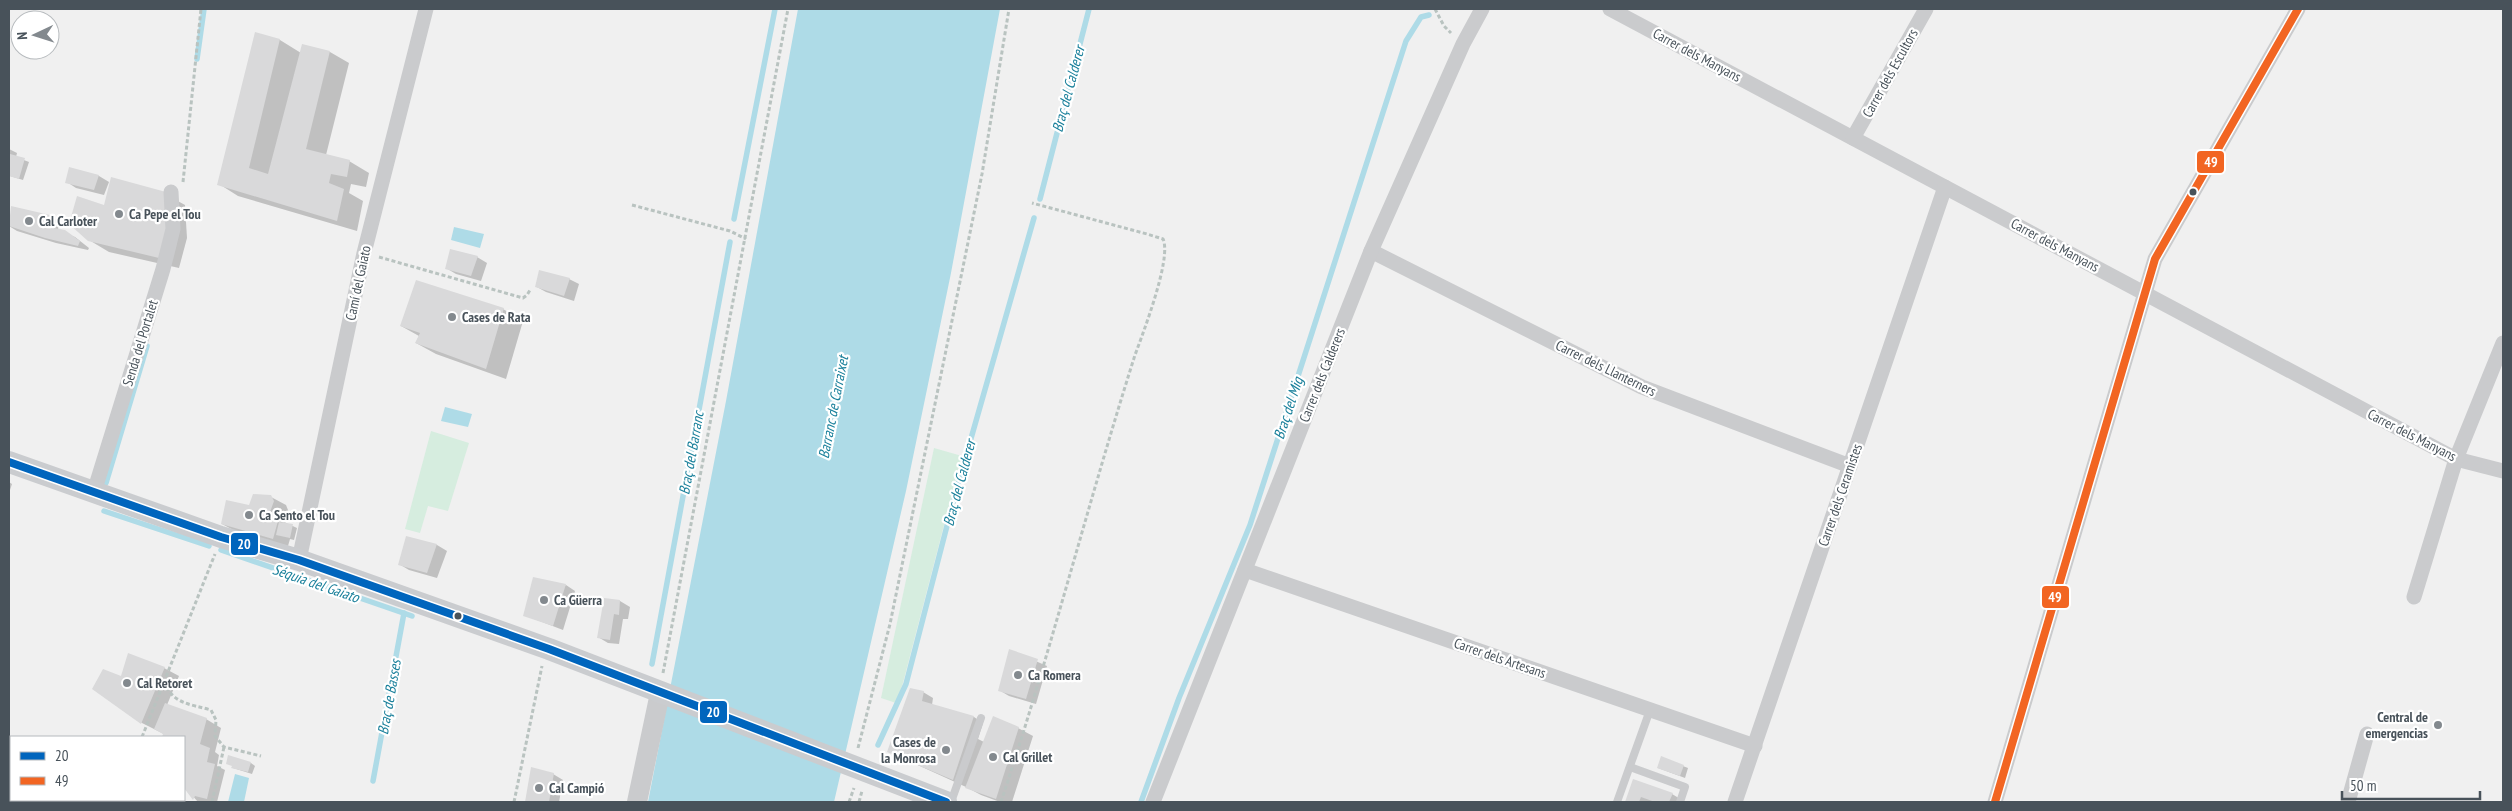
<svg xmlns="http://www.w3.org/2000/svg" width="2512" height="811" font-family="'PT Sans Narrow',sans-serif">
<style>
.green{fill:#d6eddf}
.water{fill:#aedbe7}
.shadow{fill:#0003}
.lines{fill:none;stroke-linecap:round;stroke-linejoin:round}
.stream{stroke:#aedbe7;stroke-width:5.5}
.building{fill:#d9d9da}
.path{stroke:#b9c3c0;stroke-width:3;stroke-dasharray:4 2.5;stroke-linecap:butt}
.service{stroke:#cacbcd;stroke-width:8}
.minor{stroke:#cacbcd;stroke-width:15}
.tertiary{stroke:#cacbcd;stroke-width:20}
.secondary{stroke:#cacccf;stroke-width:22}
.bus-1-casing{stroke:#fff;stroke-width:11}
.bus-2-casing{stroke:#fff;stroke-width:11}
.bus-1{stroke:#0065bd;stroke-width:8}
.bus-2{stroke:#f26522;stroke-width:8}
.bus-dot{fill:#48525a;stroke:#fff;stroke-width:2}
.poi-dot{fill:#83898e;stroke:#fff;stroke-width:2}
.labels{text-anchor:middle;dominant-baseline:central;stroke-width:4.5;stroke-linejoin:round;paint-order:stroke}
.street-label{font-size:14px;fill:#48525a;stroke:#fff}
.poi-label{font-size:14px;font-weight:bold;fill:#48525a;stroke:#fff;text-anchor:start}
.water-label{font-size:15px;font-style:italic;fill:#1a809b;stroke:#fff}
.line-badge{stroke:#fff;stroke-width:2}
.badge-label{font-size:14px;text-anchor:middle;font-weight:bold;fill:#fff}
</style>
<rect width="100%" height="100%" fill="#f0f0f0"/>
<g class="green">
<path d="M431 431 469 443 448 511 428 506 420 533 405 529Z"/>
<path d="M934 448 962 456 903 683 896 703 881 698Z"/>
</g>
<g class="water">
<path d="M798 9H1000L951 273 906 491 834 802H648L726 401Z"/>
<path d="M454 227 484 234 480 248 451 240Z"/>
<path d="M445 407 472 414 468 427 441 421Z"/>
<path d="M235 774 249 778 244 802H228Z"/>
</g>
<g class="shadow">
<path d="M256 34 280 40 301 53 330 52 349 63 326 155 349 161 369 173 366 187 351 184 349 193 363 201 357 231 238 196 219 184Z"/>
<path d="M9 149 17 153 16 157 29 162 23 180 10 176 9 180Z"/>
<path d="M70 168 99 176 109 182 104 195 76 188 67 182Z"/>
<path d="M165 194 185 205 187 238 179 268 109 252 89 240 105 206Z"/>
<path d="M12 207 50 216 59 222 58 230 75 237 89 248 88 250 56 243 17 231 9 226Z"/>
<path d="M477 257 487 263 481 281 456 274 446 268Z"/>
<path d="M569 279 579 284 574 301 546 292 537 287Z"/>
<path d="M503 309 523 321 506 379 436 354 416 343 419 336 401 326Z"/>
<path d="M9 482 12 484 9 493Z"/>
<path d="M271 497 286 505 288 510 284 522 297 528 294 540 290 539 288 546 237 532 222 524 249 506Z"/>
<path d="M407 537 437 545 447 551 437 578 409 570 399 564Z"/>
<path d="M566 585 575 591 563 630 524 615Z"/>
<path d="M605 600 620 601 630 607 628 619H623L619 644 608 643 598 637Z"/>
<path d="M1010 650 1047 666 1036 704 1009 696 999 690Z"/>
<path d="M164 668 179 676 167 705 206 719 221 728 215 752 219 755 217 766 225 770 217 802H198L184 786V737H163L164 734 142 723 94 689 121 678Z"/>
<path d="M923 692 933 698 932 705 974 717 983 723 978 739 984 742 1018 728 1033 736 1012 802H1000L981 795 966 787 889 752Z"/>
<path d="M1662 758 1688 768 1685 778 1658 768Z"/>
<path d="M251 763 255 766 252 774 233 768Z"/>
<path d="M532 769 553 774 563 780 559 802H526Z"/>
<path d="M1634 780 1672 794 1682 800 1681 802H1626Z"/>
</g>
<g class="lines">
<g class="stream">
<path d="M197 59 204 9"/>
<path d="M1040 199 1089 9"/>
<path d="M734 219 775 9"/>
<path d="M106 483 147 346"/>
<path d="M104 511 209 546"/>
<path d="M221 550 412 616"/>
<path d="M652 664 730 242"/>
<path d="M878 745 906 684 956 491 1034 218"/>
<path d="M373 781 404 613"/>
<path d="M1141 802 1179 698 1250 525 1406 41 1421 17 1429 15"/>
</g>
</g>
<g class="building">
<path d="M255 32 280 39 249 168 268 174 302 44 330 51 306 149 350 160 347 177 331 174 329 183 344 189 337 221 217 185Z"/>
<path d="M10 154 25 158 19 179 9 176Z"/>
<path d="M69 167 99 175 94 190 65 183Z"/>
<path d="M111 177 166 192 167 227 159 258 88 241 69 224 77 196 104 205Z"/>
<path d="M11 206 50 215 48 227 65 230 80 241 78 246 45 238 9 226Z"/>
<path d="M450 249 478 256 471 276 445 269Z"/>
<path d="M539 270 570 278 564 296 535 287Z"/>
<path d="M416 280 504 308 486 369 415 343 420 333 400 326Z"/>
<path d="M253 494 271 495 274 501 270 512 279 517 273 539 221 524 226 500 249 505Z"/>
<path d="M279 522 293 524 290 538 276 535Z"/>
<path d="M406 536 437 544 427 573 398 565Z"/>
<path d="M533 577 566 584 553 626 523 616Z"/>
<path d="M604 598 620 600 619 615 614 614 610 640 597 638Z"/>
<path d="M1009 649 1038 659 1026 699 998 691Z"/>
<path d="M128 653 165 667 141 724 92 689 103 669 121 676Z"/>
<path d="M910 688 924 691 922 701 974 716 953 780 887 752Z"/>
<path d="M165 703 207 718 200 744 210 748 207 762 215 764 207 799 195 796 193 800 184 788V737H162L163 734 154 729Z"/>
<path d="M993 716 1019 727 996 799 965 788Z"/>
<path d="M228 755 251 762 248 772 231 768 232 766 226 764Z"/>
<path d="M1661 756 1684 765 1680 776 1657 768Z"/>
<path d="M531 767 554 773 549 802H525Z"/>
<path d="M1633 779 1673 793 1669 802H1655L1641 797 1639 802H1625Z"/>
</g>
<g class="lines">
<g class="path">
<path d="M1435 9 1444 26 1451 33"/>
<path d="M183 182 201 9"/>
<path d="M632 205 730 231 746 239"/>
<path d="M379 257 523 298 527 295 530 290"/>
<path d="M663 673 788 9"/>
<path d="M164 681C172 704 190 704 211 710L216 720 215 736 224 747 261 756"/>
<path d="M142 737 215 554"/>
<path d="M858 748 890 624 982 174 1009 9"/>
<path d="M125 802 126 800"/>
<path d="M212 802 224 747"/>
<path d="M514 802 542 666"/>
<path d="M849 802 854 788"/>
<path d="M859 802 862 791"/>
<path d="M1001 802C1050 654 1088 503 1135 355 1143 333 1172 258 1163 239L1147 234 1032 203"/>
</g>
<g class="service">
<path d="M1630 767 1685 787 1680 802"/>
<path d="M951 802 981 718"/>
<path d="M1617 802 1650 710"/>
</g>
<g class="minor">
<path d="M1610 9 2456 459 2503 471"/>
<path d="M1853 138 1926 9"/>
<path d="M1371 251 1642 387 1850 466"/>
<path d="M94 492 163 269 173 229 171 192"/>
<path d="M299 560 364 253 426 9"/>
<path d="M1245 570 1755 746"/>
<path d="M2414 597 2456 459 2503 343"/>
<path d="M1153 802 1371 251 1463 44 1482 9"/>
<path d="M1735 802 1945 187"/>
<path d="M1995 802 2155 259 2298 9"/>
<path d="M2348 802 2367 734"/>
</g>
<path class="tertiary" d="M637 802 660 693"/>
<path class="secondary" d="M9 462 221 537 299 560 549 649 946 802"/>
<g class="bus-1-casing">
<path id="bus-1" d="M9 462 221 537 299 560 549 649 946 802"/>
</g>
<g class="bus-2-casing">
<path id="bus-2" d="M1995 802 2155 259 2298 9"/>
</g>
<use href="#bus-1" class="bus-1"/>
<use href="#bus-2" class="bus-2"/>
</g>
<g class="bus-dot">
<circle cx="2193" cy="192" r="4.5"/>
<circle cx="458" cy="616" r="4.5"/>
</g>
<g class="poi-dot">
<circle cx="119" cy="214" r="5"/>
<circle cx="29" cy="221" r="5"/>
<circle cx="452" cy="317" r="5"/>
<circle cx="249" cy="515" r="5"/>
<circle cx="544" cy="600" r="5"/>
<circle cx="1018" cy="675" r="5"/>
<circle cx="127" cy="683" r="5"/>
<circle cx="2438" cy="725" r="5"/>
<circle cx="946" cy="750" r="5"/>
<circle cx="993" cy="757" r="5"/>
<circle cx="539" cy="788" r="5"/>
</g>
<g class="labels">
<g class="street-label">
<text transform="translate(1697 55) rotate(28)">Carrer dels Manyans</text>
<text transform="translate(1890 73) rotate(-61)">Carrer dels Escultors</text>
<text transform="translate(2055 245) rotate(28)">Carrer dels Manyans</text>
<text transform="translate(358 283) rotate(-78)">Camí del Gaiato</text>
<text transform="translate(140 343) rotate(-73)">Senda del Portalet</text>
<text transform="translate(1606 368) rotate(26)">Carrer dels Llanterners</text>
<text transform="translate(1322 375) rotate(-68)">Carrer dels Calderers</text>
<text transform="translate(2412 435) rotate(27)">Carrer dels Manyans</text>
<text transform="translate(1840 495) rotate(-71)">Carrer dels Ceramistes</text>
<text transform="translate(1500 658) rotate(19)">Carrer dels Artesans</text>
</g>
<g class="poi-label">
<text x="129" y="214">Ca Pepe el Tou</text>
<text x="39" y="221">Cal Carloter</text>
<text x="462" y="317">Cases de Rata</text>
<text x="259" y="515">Ca Sento el Tou</text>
<text x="554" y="600">Ca Güerra</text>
<text x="1028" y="675">Ca Romera</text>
<text x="137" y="683">Cal Retoret</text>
<text x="2428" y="717" text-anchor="end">Central de<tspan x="2428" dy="16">emergencias</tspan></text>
<text x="936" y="742" text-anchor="end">Cases de<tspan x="936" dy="16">la Monrosa</tspan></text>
<text x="1003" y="757">Cal Grillet</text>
<text x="549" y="788">Cal Campió</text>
</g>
<g class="water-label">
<text transform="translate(1068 89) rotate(-75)">Braç del Calderer</text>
<text transform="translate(833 407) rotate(-79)">Barranc de Carraixet</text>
<text transform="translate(1288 408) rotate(-72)">Braç del Mig</text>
<text transform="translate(691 453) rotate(-80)">Braç del Barranc</text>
<text transform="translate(959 483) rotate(-75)">Braç del Calderer</text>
<text transform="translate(316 583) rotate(19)">Séquia del Gaiato</text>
<text transform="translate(389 697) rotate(-80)">Braç de Basses</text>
</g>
</g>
<g class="line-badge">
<rect x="2196" y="150" width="29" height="24" rx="5" fill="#f26522"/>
<rect x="230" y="532" width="29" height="24" rx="5" fill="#0065bd"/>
<rect x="2041" y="585" width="29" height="24" rx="5" fill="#f26522"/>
<rect x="699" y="700" width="29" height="24" rx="5" fill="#0065bd"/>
</g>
<g class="badge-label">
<text x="2211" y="167">49</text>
<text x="244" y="549">20</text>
<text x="2055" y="602">49</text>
<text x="713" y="717">20</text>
</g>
<rect width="2512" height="811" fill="none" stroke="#48525a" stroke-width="20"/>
<rect x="10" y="736" width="175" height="65" fill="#ffffff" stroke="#b6babd"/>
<rect x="20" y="752" width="25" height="8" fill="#0065bd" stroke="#b6babd"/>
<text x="55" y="761" font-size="15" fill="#48525a">20</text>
<rect x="20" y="777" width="25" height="8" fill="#f26522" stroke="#b6babd"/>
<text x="55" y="786" font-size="15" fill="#48525a">49</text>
<g transform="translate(35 35) rotate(266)"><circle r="24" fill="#ffffff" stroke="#b6babd"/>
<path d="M0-4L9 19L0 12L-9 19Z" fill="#83898e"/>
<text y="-8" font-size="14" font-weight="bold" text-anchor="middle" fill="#48525a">N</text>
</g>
<path d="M2342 791v8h138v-8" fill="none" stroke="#48525a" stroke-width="2.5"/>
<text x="2350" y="791" font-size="15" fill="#48525a" stroke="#ffffff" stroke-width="4" paint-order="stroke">50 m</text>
</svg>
